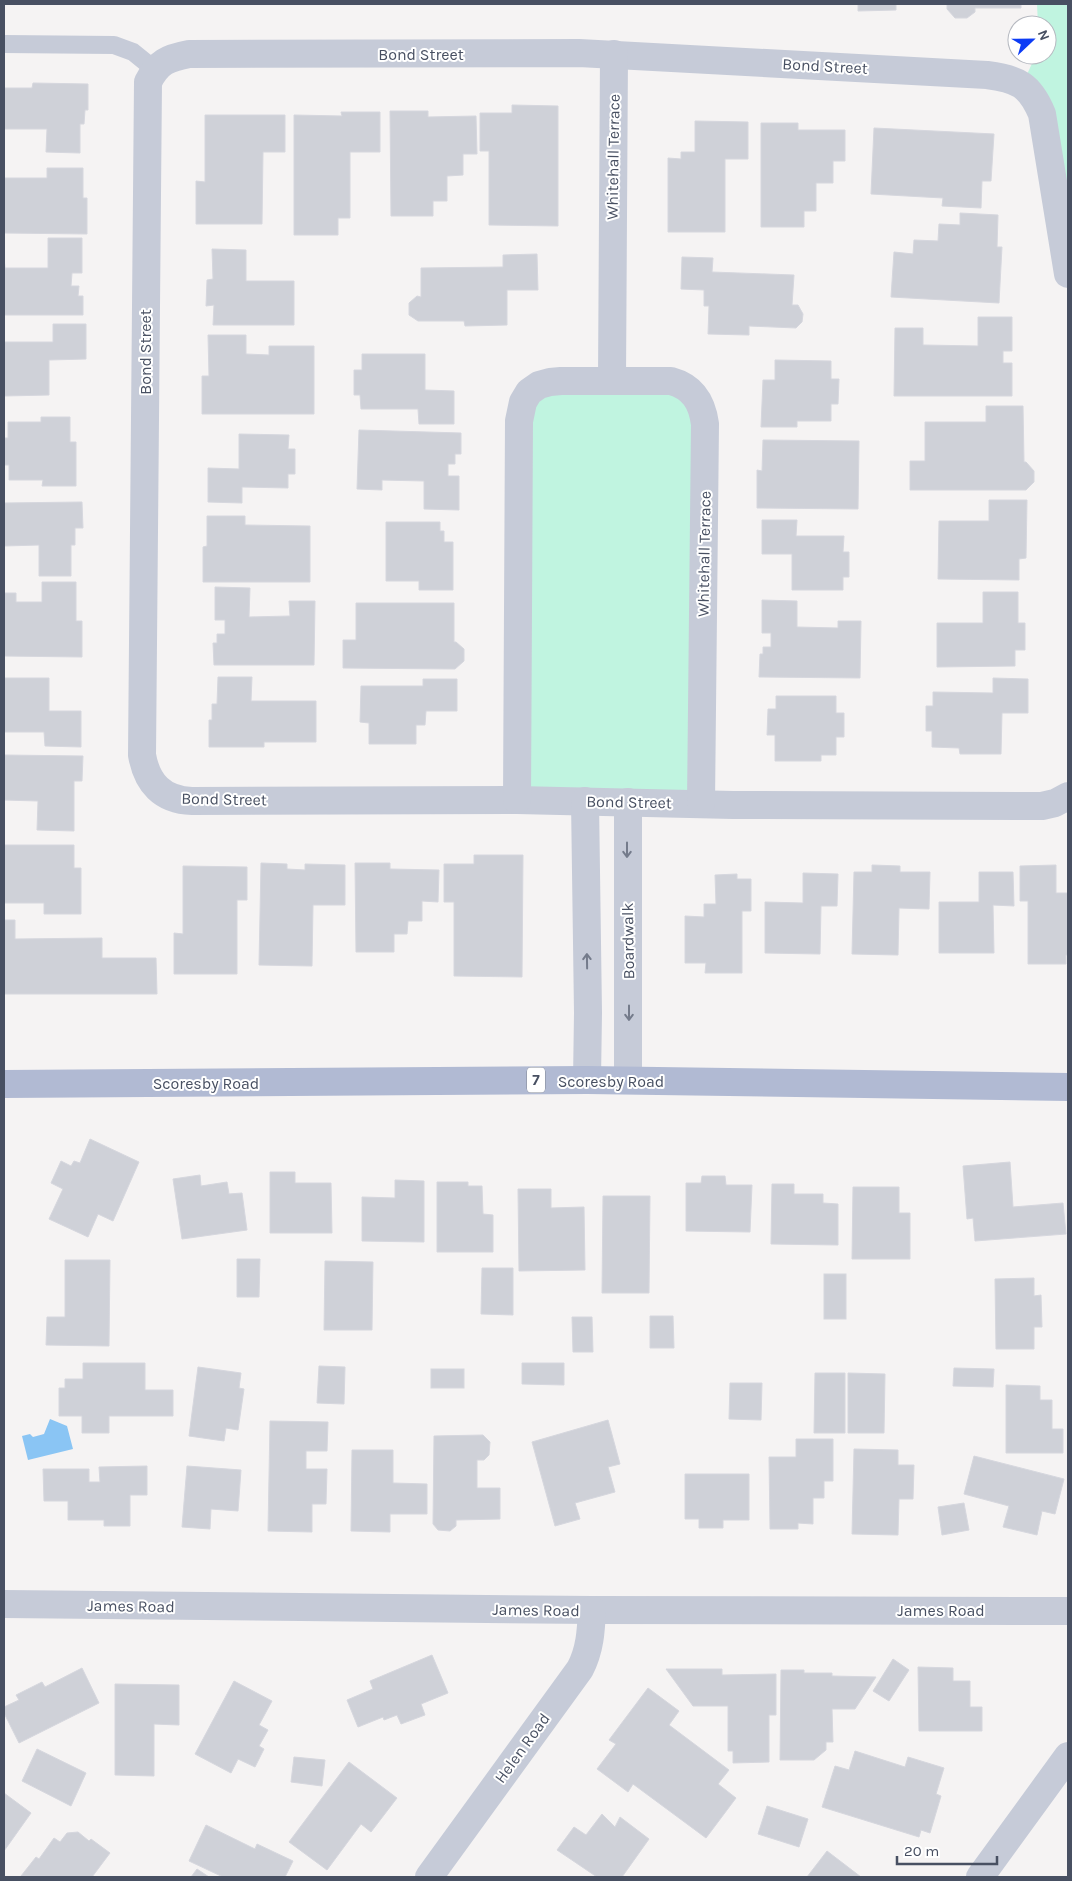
<svg xmlns="http://www.w3.org/2000/svg" width="1072" height="1881" font-family="Karla,sans-serif">
<style>
.green{fill:#c0f4e0}
.water{fill:#8ac5f4}
.building{fill:#cfd1d8;stroke:#d6d7de}
.lines{fill:none;stroke-linecap:round;stroke-linejoin:round}
.lane{stroke:#c6cbd8;stroke-width:18}
.street{stroke:#c6cbd8;stroke-width:28}
.primary{stroke:#b1bad3;stroke-width:28}
.oneway{stroke:#747b8b}
.labels{text-anchor:middle;dominant-baseline:central;stroke-width:4;stroke-linejoin:round;paint-order:stroke}
.shield{fill:#fff;stroke:#7f8491;stroke-width:1}
.shield-label{font-size:15px;font-weight:bold;fill:#485062}
.street-label{font-size:16px;fill:#485062;stroke:#fff}
</style>
<rect width="100%" height="100%" fill="#f5f3f3"/>
<g class="green">
<path d="M1037 4H1068V274L1022 85 1036 55H1047V25H1038Z"/>
<path d="M529 392 696 395 701 803 517 800Z"/>
</g>
<path class="water" d="M50 1419 67 1426 73 1449 28 1460 22 1436 30 1434 33 1437 44 1434Z"/>
<g class="building">
<path d="M858 4H896V10L858 11Z"/>
<path d="M947 4H1021V8H975V12L967 18H955L947 9Z"/>
<path d="M33 83 88 84V110H85L84 124H80V153L46 152 47 129H4V88H32Z"/>
<path d="M512 105 558 106V226L489 225V151H480V113H512Z"/>
<path d="M390 111H428V117L476 116 477 154H463V175L447 176V201H433V216H391Z"/>
<path d="M341 112H380V152H350V218H338V235H294V115L342 116Z"/>
<path d="M205 115H285V152H263L262 224H196V181L205 182Z"/>
<path d="M695 121 748 122V159H725V232H668V158L681 159V152H695Z"/>
<path d="M761 123H798V130H845V161H833V183H816V211H804V227H761Z"/>
<path d="M874 128 994 134 991 181H982L981 208 942 206 943 198 871 194Z"/>
<path d="M47 168H83V198H87V234L4 233V178H47Z"/>
<path d="M960 213 998 215 997 247H1002L999 303 891 297 894 252 913 254 914 240 938 241 939 224 960 225Z"/>
<path d="M48 238H82V273H72L71 286H79L78 296H83V315H4V258L5 268H48Z"/>
<path d="M212 249 246 250V281H294V325H213L214 305 206 306 207 280 213 279Z"/>
<path d="M537 254 538 290H507V325L465 326 464 321H418L409 315V303L417 296 421 297V268L503 267V255Z"/>
<path d="M682 257 713 258 712 272 794 275 792 305H798L803 314 802 322 796 328 749 326V335L708 334 709 306H704V290L681 289Z"/>
<path d="M978 317H1012V351H1003V363H1012V396H894L895 328H923V345L978 346Z"/>
<path d="M53 324H86V359L49 360V395L4 396V342H53Z"/>
<path d="M208 335H246V354L269 355V346H314V414H202V376H209Z"/>
<path d="M362 354H425V390L454 391V424H419L418 409H361L360 395H354V370H362Z"/>
<path d="M775 360 831 361V379H839L838 404H831V421H797V427H761L763 380H775Z"/>
<path d="M986 406H1023L1024 462H1026L1034 471V482L1026 490H910V461H925V422H986Z"/>
<path d="M41 417H70V442H76V486H42L43 480H9V465H4V438H8V422H41Z"/>
<path d="M359 430 461 433V454H455V464H448V476H459V510L424 509V481L382 480V490L357 489Z"/>
<path d="M239 434 289 435 288 449H295V474H288V488L242 487V503L208 502V468L239 469Z"/>
<path d="M763 440 859 441 858 509 757 508V470L762 471Z"/>
<path d="M989 500H1027L1026 558 1019 559V580L938 579 939 521H989Z"/>
<path d="M82 502 83 528H75V545H71V576H39V545L4 546V503Z"/>
<path d="M207 516H245V525L310 526V582H203V547L207 546Z"/>
<path d="M762 520H797L796 536H844L843 552H849V577H843V590H792V554H762Z"/>
<path d="M386 522H440V531H444V542H453V590H419V581H386Z"/>
<path d="M42 582H76V621H82V657L4 656V593H16V602H42Z"/>
<path d="M215 587 250 588 249 617 290 616 289 601H315L314 665H214L213 643H217V634H225V620H215Z"/>
<path d="M983 592H1018V623H1025V650H1015V666L937 667V623H983Z"/>
<path d="M762 600 797 601V627L838 628V621H861L860 678 759 677 760 654H763V647H771V633H762Z"/>
<path d="M356 603H454V642H456L464 649V661L455 669 343 668V640H356Z"/>
<path d="M218 677H252L251 701H316V742H264V747H209V720H212V704H217Z"/>
<path d="M4 678H49V711H81V747L45 746 44 732H4Z"/>
<path d="M993 678 1028 679V713H1002L1001 754H960L959 748 932 747V731H926V706H933V692L993 693Z"/>
<path d="M423 679H457V711H426L425 725H416V744H369V723L360 722 361 686H423Z"/>
<path d="M776 696H836V713H844V737H836V755H821V761H775V735H767L768 709H776Z"/>
<path d="M4 755 83 756 82 781H74V831L37 830 38 801 4 800Z"/>
<path d="M4 845H74V868H81V914H44V903H4Z"/>
<path d="M474 855H523L522 977 454 976V902H444V864H474Z"/>
<path d="M261 863 287 864V869L305 870V864L345 865V905H313L312 966 259 965Z"/>
<path d="M355 863H390V869L439 870 438 902 422 901V921H408L407 934H394V952H356Z"/>
<path d="M872 865 900 866V872H930L929 909 899 908 898 955 852 954 854 872H872Z"/>
<path d="M1056 865V893H1068V955H1066V964H1028V901H1020V866Z"/>
<path d="M183 866 247 867V900H237V974H174V933L183 934Z"/>
<path d="M979 872H1013L1014 906 993 905 994 953H939V902H979Z"/>
<path d="M803 873 838 874 837 906H821L820 954 765 953V902L803 903Z"/>
<path d="M737 874V879H751V911H742V973H705L706 963H685V916L704 917V904H716L715 875Z"/>
<path d="M4 920H15V939L102 938V958H156L157 994H4Z"/>
<path d="M90 1139 139 1162 113 1221 98 1214 88 1237 49 1219 63 1189 51 1183 61 1161 71 1166 74 1161 80 1163Z"/>
<path d="M1010 1162 1013 1207 1063 1203 1066 1234 975 1241 973 1218 967 1219 963 1166Z"/>
<path d="M270 1172H295V1183H331L332 1233H270Z"/>
<path d="M200 1175 201 1186 227 1182 229 1194 242 1193 247 1230 182 1239 173 1179Z"/>
<path d="M702 1176H725L726 1185H752L750 1232 686 1231V1183H701Z"/>
<path d="M395 1180 424 1181V1242L362 1241V1197L395 1198Z"/>
<path d="M437 1182H468V1186H482L483 1214 493 1215V1252H437Z"/>
<path d="M772 1184H794V1194H823V1203L838 1204V1245L771 1244Z"/>
<path d="M853 1187H899V1213H910V1259H852Z"/>
<path d="M518 1189H551V1208L584 1207 585 1270 519 1271Z"/>
<path d="M603 1196H650L649 1293H602Z"/>
<path d="M237 1259H260L259 1297H237Z"/>
<path d="M65 1260H110L109 1346 46 1345 47 1317H65Z"/>
<path d="M325 1261 373 1262 372 1330H324Z"/>
<path d="M482 1268H513V1315L481 1314Z"/>
<rect x="824" y="1274" width="22" height="45"/>
<path d="M1034 1278V1296L1041 1295 1042 1327H1034V1349H996L995 1279Z"/>
<path d="M650 1316H673L674 1348H650Z"/>
<path d="M572 1317H592L593 1352H573Z"/>
<path d="M83 1363H145V1390H173V1416H109V1433H82V1416H59V1388H65V1379H83Z"/>
<path d="M522 1363H564V1385L522 1384Z"/>
<path d="M319 1366 345 1367 344 1404 317 1403Z"/>
<path d="M198 1367 241 1373 239 1388 244 1389 238 1430 226 1428 224 1441 189 1436Z"/>
<path d="M954 1368 994 1369 993 1387 953 1386Z"/>
<rect x="431" y="1369" width="33" height="19"/>
<path d="M815 1373H845V1433H814Z"/>
<path d="M848 1373 885 1374 884 1433H848Z"/>
<path d="M730 1383H762L761 1420 729 1419Z"/>
<path d="M1006 1385 1040 1386V1400H1052V1429H1063V1453H1006Z"/>
<path d="M608 1420 620 1464 608 1467 615 1492 575 1503 580 1519 555 1526 532 1442Z"/>
<path d="M270 1421 328 1422 327 1451H306V1469H327L326 1504H312V1532L268 1531Z"/>
<path d="M483 1435 490 1442 489 1455 484 1460H477V1488H500V1519L456 1520V1526L450 1531 438 1530 433 1524 434 1436Z"/>
<path d="M796 1439H833V1481H824V1498H813V1524L798 1523V1529H770L769 1457H796Z"/>
<path d="M854 1449 898 1450V1465H914L913 1499H899L898 1535 852 1534Z"/>
<path d="M352 1450H393V1483L427 1484V1514H390V1532L351 1531Z"/>
<path d="M974 1456 1064 1479 1055 1514 1042 1511 1037 1535 1003 1527 1009 1506 964 1494Z"/>
<path d="M147 1466V1495H130V1526H104V1520H68V1501H44L43 1469H89V1482H100L99 1467Z"/>
<path d="M187 1466 241 1470 238 1511 211 1509 210 1529 182 1527Z"/>
<path d="M685 1474H749V1520H723V1528H699V1519H685Z"/>
<path d="M964 1503 969 1530 942 1535 938 1507Z"/>
<path d="M432 1655 448 1693 421 1704 425 1715 401 1724 397 1715 384 1720 383 1717 358 1727 347 1700 373 1689 370 1681Z"/>
<path d="M893 1659 909 1670 889 1701 873 1691Z"/>
<path d="M918 1667 953 1668V1681H970V1707H982V1731H919Z"/>
<path d="M82 1668 99 1703 19 1743 4 1713V1707L19 1700 16 1695 42 1682 45 1687Z"/>
<path d="M666 1669H722V1675L776 1674V1715H769V1762L733 1763V1751H728V1706H693Z"/>
<path d="M781 1670H804V1673H832V1676L876 1677 855 1709H832L833 1742H826V1750L814 1760H780Z"/>
<path d="M234 1681 272 1701 259 1725 268 1730 259 1746 264 1749 255 1767 238 1759 231 1773 195 1754Z"/>
<path d="M115 1684 179 1685V1725L154 1724V1776L115 1775Z"/>
<path d="M648 1688 679 1711 669 1725 729 1770 718 1784 736 1798 706 1838 633 1784 628 1792 597 1769 616 1744 609 1740Z"/>
<path d="M37 1749 86 1773 71 1806 22 1781Z"/>
<path d="M855 1751 905 1767 908 1757 944 1768 936 1794 941 1796 930 1833 921 1830 919 1837 822 1807 835 1766 849 1770Z"/>
<path d="M294 1757 325 1760 322 1786 291 1782Z"/>
<path d="M349 1762 397 1798 371 1832 361 1824 327 1870 289 1842Z"/>
<path d="M4 1793 31 1813 4 1851Z"/>
<path d="M767 1806 808 1819 799 1847 758 1834Z"/>
<path d="M602 1814 615 1827 620 1817 649 1839 622 1877H597L557 1850 574 1827 586 1835Z"/>
<path d="M206 1825 255 1849 257 1844 293 1861 285 1877H223L189 1861Z"/>
<path d="M78 1832 89 1841 91 1839 110 1853 92 1877 21 1876 36 1857 39 1859 54 1838 60 1842 67 1833Z"/>
<path d="M827 1851 861 1877H807Z"/>
<path d="M197 1869 209 1877H191Z"/>
</g>
<g class="lines">
<path class="lane" d="M4 44 114 45 133 52 154 69"/>
<g class="street">
<path d="M1068 274 1042 114C1030 85 1018 79 987 75L579 53 189 54C168 58 158 62 148 82L142 755C147 783 162 800 192 801L517 800 733 805 1042 806 1055 803 1068 796"/>
<path d="M612 380 614 54"/>
<path d="M517 800 519 421 523 402 529 392 539 385 550 382 561 381H671C693 387 702 402 705 424L701 803"/>
<path d="M585 801 588 1013 587 1080"/>
<path d="M628 802V1080"/>
<path d="M4 1604 592 1610 1068 1611"/>
<path d="M429 1877 580 1669C590 1650 591 1631 592 1610"/>
<path d="M980 1877 1068 1756"/>
</g>
<path class="primary" d="M4 1084 587 1080 1068 1087"/>
</g>
<defs><path id="oneway-shaft" d="M-6 0H5M1.5-3L5.5 0L1.5 3" fill="none" stroke-width="1.6" stroke-linecap="round" stroke-linejoin="round" transform="scale(1.25)"/></defs>
<g class="oneway">
<use href="#oneway-shaft" transform="translate(627 850) rotate(90)"/>
<use href="#oneway-shaft" transform="translate(587 961) rotate(-91)"/>
<use href="#oneway-shaft" transform="translate(629 1013) rotate(90)"/>
</g>
<g class="labels">
<rect class="shield" x="527" y="1067.5" width="18" height="25" rx="4"/>
<g class="shield-label">
<text x="536" y="1080">7</text>
</g>
<g class="street-label">
<text x="421" y="54">Bond Street</text>
<text transform="translate(825 66) rotate(3)">Bond Street</text>
<text transform="translate(613 157) rotate(-89)">Whitehall Terrace</text>
<text transform="translate(145 352) rotate(-90)">Bond Street</text>
<text transform="translate(704 554) rotate(-89)">Whitehall Terrace</text>
<text transform="translate(224 799) rotate(1)">Bond Street</text>
<text transform="translate(629 802) rotate(1)">Bond Street</text>
<text transform="translate(628 941) rotate(-91)">Boardwalk</text>
<text x="611" y="1081">Scoresby Road</text>
<text x="206" y="1083">Scoresby Road</text>
<text transform="translate(131 1606) rotate(1)">James Road</text>
<text transform="translate(536 1610) rotate(1)">James Road</text>
<text x="941" y="1610">James Road</text>
<text transform="translate(522 1748) rotate(-54)">Helen Road</text>
</g>
</g>
<rect width="1072" height="1881" fill="none" stroke="#485062" stroke-width="10"/>
<g transform="translate(1032 40) rotate(68)"><circle r="24" fill="#ffffff" stroke="#b6b9c0"/>
<path d="M0-4L9 19L0 12L-9 19Z" fill="#0d3cf5"/>
<text y="-8" font-size="14" font-weight="bold" text-anchor="middle" fill="#485062">N</text>
</g>
<path d="M897 1856v8h100v-8" fill="none" stroke="#485062" stroke-width="2.5"/>
<text x="904" y="1856" font-size="15" fill="#485062" stroke="#ffffff" stroke-width="4" paint-order="stroke">20 m</text>
</svg>
